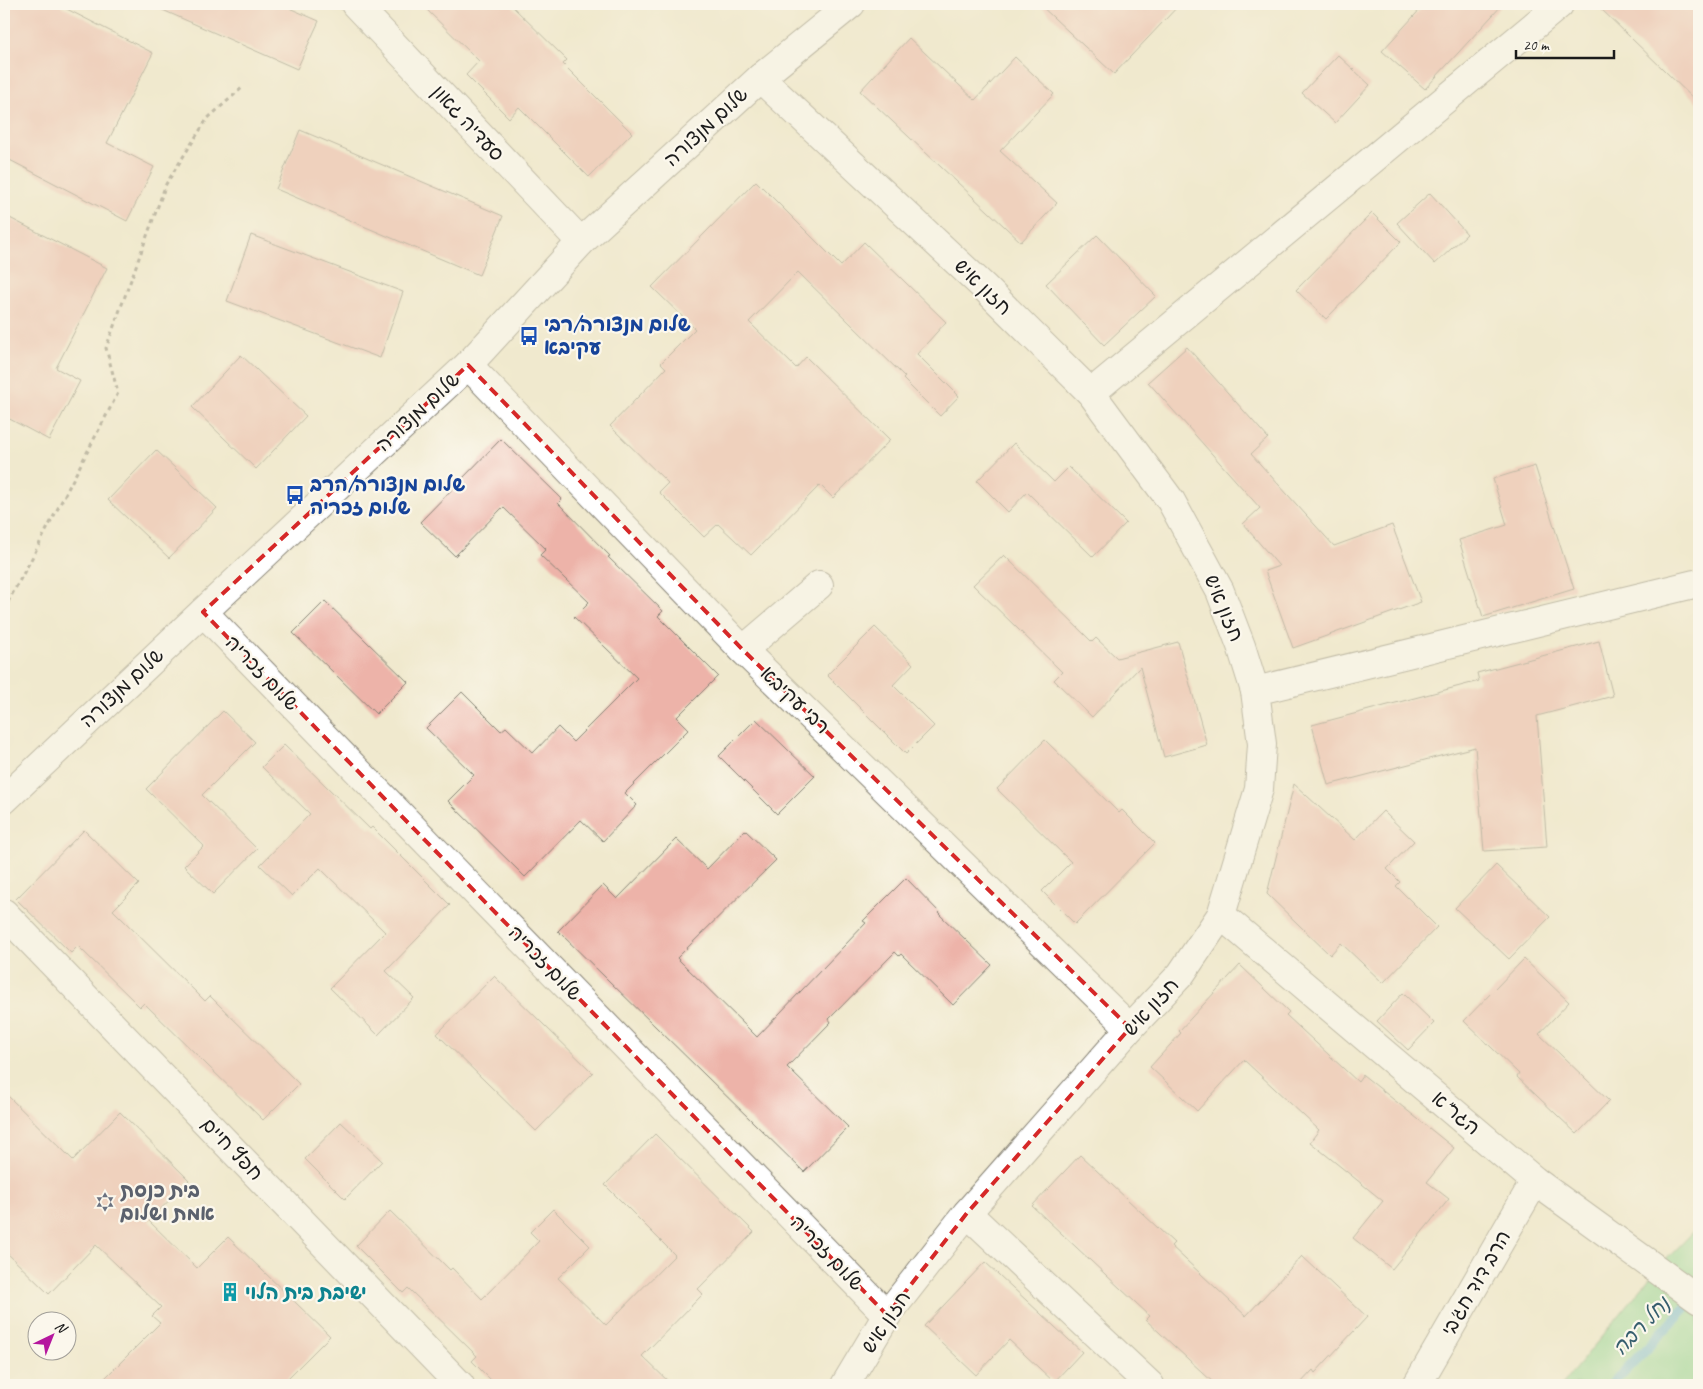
<svg xmlns="http://www.w3.org/2000/svg" width="1703" height="1389" font-family="Caveat,'Playpen Sans Hebrew',sans-serif">
<style>
.green{fill:#8ad592;stroke:#537857}
.lines{fill:none;stroke-linecap:round;stroke-linejoin:round}
.stream{stroke:#55afd3;stroke-width:10}
.building{fill:#edb3a9}
.minor-casing{stroke:#868275;stroke-width:30}
.tertiary-casing{stroke:#868275;stroke-width:30}
.path{stroke:#868275;stroke-width:3;stroke-dasharray:4 4;stroke-linecap:butt}
.minor{stroke:#fff;stroke-width:28}
.tertiary{stroke:#fff;stroke-width:28}
.marked{fill:none;stroke:#d62828;stroke-width:4;stroke-dasharray:10 6;stroke-linejoin:round}
.labels{text-anchor:middle;dominant-baseline:central;stroke-width:4.5;stroke-linejoin:round;paint-order:stroke}
.street-label{font-size:20px;fill:#1c1c1c;stroke:#fbf7ec}
.transit-label{font-size:20px;font-weight:bold;fill:#164399;stroke:#fbf7ec;text-anchor:start}
.worship-label{font-size:20px;font-weight:bold;fill:#5b616d;stroke:#fbf7ec;text-anchor:start}
.culture-label{font-size:20px;font-weight:bold;fill:#0d838f;stroke:#fbf7ec;text-anchor:start}
.water-label{font-size:21px;font-style:italic;fill:#365e6e;stroke:#fbf7ec}
</style>
<rect width="100%" height="100%" fill="#fbf7ec"/>
<filter id="ink" filterUnits="userSpaceOnUse"><feTurbulence type="fractalNoise" baseFrequency=".02" numOctaves="2"/><feDisplacementMap in="SourceGraphic" scale="10" xChannelSelector="R" yChannelSelector="G"/><feConvolveMatrix kernelMatrix="1 2 1 2 8 2 1 2 1" color-interpolation-filters="sRGB"/></filter>
<filter id="wash" filterUnits="userSpaceOnUse"><feTurbulence type="fractalNoise" baseFrequency=".0096" numOctaves="4" result="noise"/><feDisplacementMap in="SourceGraphic" scale="20" xChannelSelector="R" yChannelSelector="G"/><feGaussianBlur stdDeviation="1.12" result="paint"/><feColorMatrix in="noise" values="0 0 0 0 0 0 0 0 0 0 0 0 0 0 0 0 0 1.4 0 .05"/><feComposite in="paint" operator="in"/></filter>
<g filter="url(#wash)">
<rect width="100%" height="100%" fill="#f0e9ce"/>
<path class="green" d="M1699 1226V1385H1562L1657 1269Z"/>
<g class="lines">
<path class="stream" d="M1611 1385 1695 1298"/>
</g>
<g id="blocks">
<g class="building">
<path d="M4 4H57L153 53 107 143 154 167 127 221 4 157Z"/>
<path d="M149 4H280L319 21 297 69Z"/>
<path d="M421 4H510L567 60 563 64 632 133 589 177 519 107 509 118 466 75 479 61Z"/>
<path d="M1039 4H1180L1114 74Z"/>
<path d="M1425 4H1503L1425 89 1382 51Z"/>
<path d="M1596 4H1699V104Z"/>
<path d="M909 38 975 100 1015 57 1054 94 1000 151 1057 203 1021 242 860 91Z"/>
<path d="M1338 55 1370 85 1335 123 1302 93Z"/>
<path d="M300 130 503 216 479 275 276 189Z"/>
<path d="M756 181 841 266 864 242 946 322 917 354 959 396 940 416 903 379 905 377 798 272 749 322 796 368 806 357 890 440 833 498 820 485 751 555 718 524 704 537 659 492 668 483 610 426 666 368 661 363 695 329 652 287Z"/>
<path d="M1430 193 1467 234 1435 264 1397 223Z"/>
<path d="M1372 213 1401 242 1326 319 1296 290Z"/>
<path d="M4 215 107 268 56 368 80 381 49 440 4 416Z"/>
<path d="M251 235 403 292 380 358 227 301Z"/>
<path d="M1097 235 1156 296 1104 345 1046 284Z"/>
<path d="M1187 347 1268 438 1251 454 1334 546 1392 525 1421 602 1293 648 1265 571 1279 566 1243 524 1260 508 1148 382Z"/>
<path d="M241 355 306 416 256 469 192 407Z"/>
<path d="M501 439 562 499 558 503 610 556 608 557 663 611 658 616 718 676 677 717 689 729 625 793 637 805 603 841 581 820 525 877 448 801 474 775 426 728 462 692 501 731 506 727 533 753 558 727 573 742 637 678 574 617 589 602 540 555 546 549 503 507 455 556 420 522Z"/>
<path d="M1014 443 1054 482 1069 467 1126 523 1093 557 1027 492 1008 512 977 481Z"/>
<path d="M156 450 217 508 169 558 108 500Z"/>
<path d="M1535 466 1574 589 1483 617 1459 540 1507 525 1493 479Z"/>
<path d="M1004 555 1092 642 1096 638 1117 658 1178 642 1207 745 1164 757 1140 667 1092 717 1054 680 1062 672 973 585Z"/>
<path d="M325 601 408 682 376 714 293 633Z"/>
<path d="M875 627 913 664 893 685 934 726 906 754 827 675Z"/>
<path d="M1599 641 1613 696 1537 716 1547 847 1484 851 1475 747 1328 785 1312 725 1479 681 1477 673Z"/>
<path d="M223 711 255 742 202 795 257 849 213 894 184 866 204 846 146 789Z"/>
<path d="M756 719 815 776 777 814 719 756Z"/>
<path d="M1045 740 1119 813 1122 810 1155 843 1075 924 1042 891 1071 862 997 789Z"/>
<path d="M284 745 370 829 372 827 450 905 386 971 414 998 378 1035 330 988 385 932 320 868 292 896 260 865 310 814 262 767Z"/>
<path d="M1294 784 1355 840 1383 811 1414 841 1387 869 1400 882 1396 886 1437 927 1383 983 1341 943 1330 955 1267 894Z"/>
<path d="M84 830 139 884 113 910 205 1001 210 996 299 1084 263 1120 144 1003 140 1007 78 946 71 953 16 899Z"/>
<path d="M745 830 776 860 677 958 757 1037 866 923 863 921 906 878 941 914 940 915 992 965 953 1005 901 954 899 956 895 952 829 1019 831 1022 787 1067 848 1127 804 1172 558 931 603 885 617 899 676 839 707 869Z"/>
<path d="M1496 865 1550 917 1509 959 1455 908Z"/>
<path d="M1524 959 1569 1002 1539 1034 1609 1101 1577 1134 1517 1077 1519 1074 1464 1021Z"/>
<path d="M1240 965 1289 1012 1286 1015 1358 1082 1363 1075 1454 1148 1427 1182 1449 1199 1392 1269 1353 1238 1383 1201 1310 1142 1319 1130 1244 1060 1197 1111 1150 1067 1181 1033 1179 1031Z"/>
<path d="M494 976 593 1073 536 1131 437 1034Z"/>
<path d="M1403 993 1434 1023 1408 1050 1377 1021Z"/>
<path d="M4 1092 73 1160 120 1112 189 1180 149 1221 197 1268 228 1237 330 1336 281 1385H98L160 1323 152 1316 161 1307 96 1245 49 1294 4 1250Z"/>
<path d="M341 1122 382 1161 345 1199 305 1159Z"/>
<path d="M655 1134 754 1232 698 1289 703 1294 642 1356 672 1385H496L472 1361 477 1356 408 1288 403 1293 356 1246 390 1211 450 1270 452 1268 482 1299 539 1241 530 1232 553 1209 590 1246 558 1278 606 1325 675 1255 605 1185Z"/>
<path d="M1080 1155 1174 1243 1171 1246 1246 1316 1302 1256 1367 1317 1315 1373 1313 1370 1299 1385H1216L1146 1320 1150 1316 1032 1206Z"/>
<path d="M985 1262 1082 1352 1054 1382 1009 1340 976 1375 924 1326Z"/>
</g>
</g>
</g>
<g filter="url(#ink)">
<use href="#blocks" fill-opacity="0" stroke="#868275" stroke-width="1"/>
<g class="lines">
<g class="minor-casing">
<g id="minor">
<path d="M355 4 581 242"/>
<path d="M760 78 984 287 1091 393 1171 501 1220 591 1241 646 1255 691 1262 744 1259 789 1221 915 1181 974 1130 1028 967 1213 887 1315 845 1385"/>
<path d="M468 365 743 650 1130 1028"/>
<path d="M1091 393 1559 5"/>
<path d="M203 612 887 1315"/>
<path d="M743 650 819 585"/>
<path d="M1255 691 1694 584"/>
<path d="M4 913 460 1385"/>
<path d="M1221 915 1535 1181 1699 1300"/>
<path d="M967 1213 1150 1385"/>
<path d="M1417 1385 1535 1181"/>
</g>
</g>
<g class="tertiary-casing">
<path id="tertiary" d="M4 800 203 612 468 365 581 242 760 78 851 4"/>
</g>
<path class="path" d="M4 609 33 556 118 393 106 348 166 184 207 119 243 87"/>
<use href="#minor" class="minor"/>
<use href="#tertiary" class="tertiary"/>
</g>
</g>
<path d="M0 0H1703V1389H0ZM468 365 743 650 1130 1028 967 1213 887 1315 203 612Z" fill="#f0e9ce" fill-opacity=".55" fill-rule="evenodd"/>
<path class="marked" d="M468 365 743 650 1130 1028 967 1213 887 1315 203 612Z"/>
<defs>
<g id="bus-bare" transform="scale(1.5)"><path d="M-5-6H5V4H4V6H2V4H-2V6H-4V4H-5ZM-3.5-4V0h7V-4ZM-3.5 1.2v1.5H-2V1.2ZM2 1.2v1.5H3.5V1.2Z" fill="#1a4fb4" stroke="#fbf7ec" stroke-width="2.5" paint-order="stroke"/></g>
<g id="synagogue-bare" transform="scale(1.5)"><path d="M0-6.5L5.6 3.2H-5.6ZM0 6.5L5.6-3.2H-5.6Z" fill="#6b7280" stroke="#fbf7ec" stroke-width="2.5" paint-order="stroke"/></g>
<g id="building-bare" transform="scale(1.5)"><path d="M-4-6H4V6H1V3H-1V6H-4ZM-2.5-4.3h1.7v1.8h-1.7ZM.8-4.3h1.7v1.8H.8ZM-2.5-1h1.7V.8h-1.7ZM.8-1h1.7V.8H.8Z" fill="#0f9aa8" stroke="#fbf7ec" stroke-width="2.5" paint-order="stroke"/></g>
</defs>
<g fill-rule="evenodd">
<use href="#bus-bare" x="529" y="336"/>
<use href="#bus-bare" x="295" y="495"/>
<use href="#synagogue-bare" x="105" y="1202"/>
<use href="#building-bare" x="230" y="1292"/>
</g>
<g class="labels">
<g class="street-label">
<text transform="translate(468 123) rotate(47)">סעדיה גאון</text>
<text transform="translate(706 127) rotate(-43)">שלום מנצורה</text>
<text transform="translate(983 287) rotate(44)">חזון איש</text>
<text transform="translate(418 412) rotate(-43)">שלום מנצורה</text>
<text transform="translate(1224 608) rotate(67)">חזון איש</text>
<text transform="translate(262 673) rotate(46)">שלום זכריה</text>
<text transform="translate(122 688) rotate(-43)">שלום מנצורה</text>
<text transform="translate(795 700) rotate(44)">רבי עקיבא</text>
<text transform="translate(545 963) rotate(46)">שלום זכריה</text>
<text transform="translate(1151 1007) rotate(-47)">חזון איש</text>
<text transform="translate(1456 1113) rotate(40)">הגר"א</text>
<text transform="translate(232 1149) rotate(46)">חפץ חיים</text>
<text transform="translate(827 1253) rotate(46)">שלום זכריה</text>
<text transform="translate(1476 1283) rotate(-60)">הרב דוד חג'בי</text>
<text transform="translate(886 1322) rotate(-56)">חזון איש</text>
</g>
<g class="transit-label">
<text x="544" y="324">שלום מנצורה/רבי<tspan x="544" dy="23">עקיבא</tspan></text>
<text x="310" y="484">שלום מנצורה/הרב<tspan x="310" dy="23">שלום זכריה</tspan></text>
</g>
<g class="worship-label">
<text x="120" y="1190">בית כנסת<tspan x="120" dy="23">אמת ושלום</tspan></text>
</g>
<g class="culture-label">
<text x="245" y="1292">ישיבת בית הלוי</text>
</g>
<g class="water-label">
<text transform="translate(1641 1326) rotate(-46)">נחל רבה</text>
</g>
</g>
<rect width="1703" height="1389" fill="none" stroke="#fbf7ec" stroke-width="20"/>
<g transform="translate(52 1336) rotate(43)"><circle r="24" fill="#fbf7ec" stroke="#a29f99"/>
<path d="M0-4L9 19L0 12L-9 19Z" fill="#b5179e"/>
<text y="-8" font-size="14" font-weight="bold" text-anchor="middle" fill="#1c1c1c">N</text>
</g>
<path d="M1516 50v8h98v-8" fill="none" stroke="#1c1c1c" stroke-width="2.5"/>
<text x="1523" y="50" font-size="15" fill="#1c1c1c" stroke="#fbf7ec" stroke-width="4" paint-order="stroke">20 m</text>
</svg>
